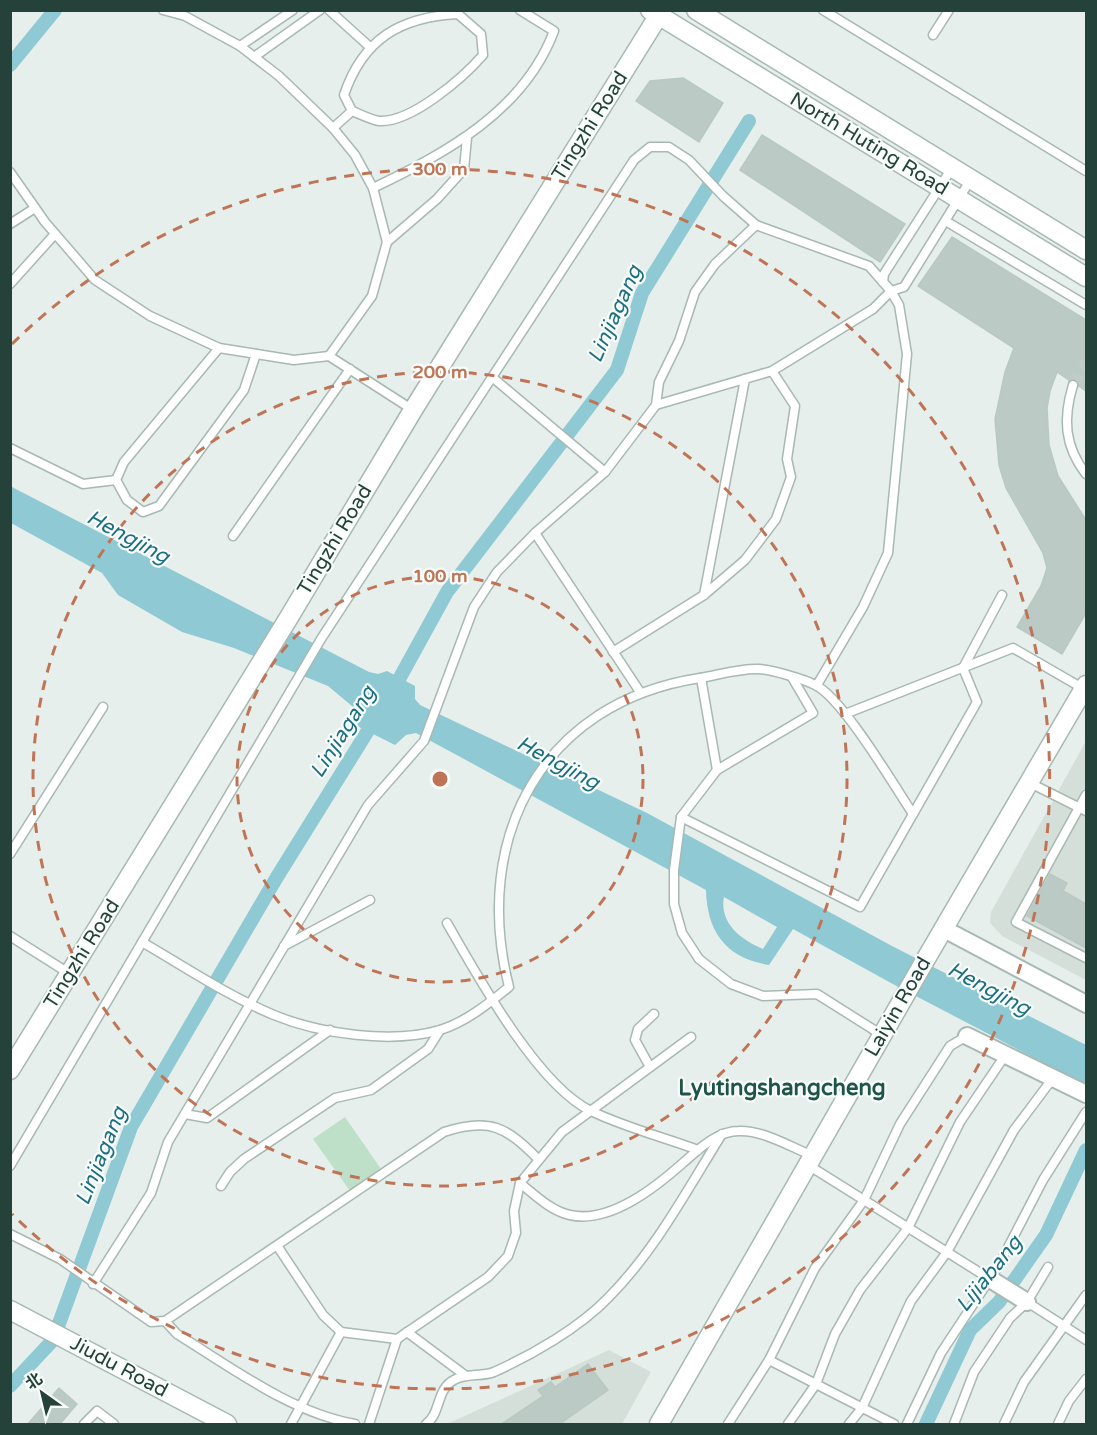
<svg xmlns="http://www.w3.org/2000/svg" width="1097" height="1435" font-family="'Varela Round','Noto Sans SC',sans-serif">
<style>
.built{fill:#d4dfda}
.green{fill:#bfe0c8}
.water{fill:#8ec9d4;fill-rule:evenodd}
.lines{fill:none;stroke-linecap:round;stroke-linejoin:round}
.canal{stroke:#8ec9d4;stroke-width:14}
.building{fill:#bbcac4;stroke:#b8c9c2;stroke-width:1.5}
.pedestrian-tunnel{stroke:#bfccc8;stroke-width:12;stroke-dasharray:12 6;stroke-linecap:butt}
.service-casing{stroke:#a8b8b2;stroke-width:11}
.minor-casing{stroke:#a8b8b2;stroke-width:20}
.tertiary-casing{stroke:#a8b8b2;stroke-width:21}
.service{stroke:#fff;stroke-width:8}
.minor{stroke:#fff;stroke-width:16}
.tertiary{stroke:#fff;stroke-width:18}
.ring{fill:none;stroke:#c07456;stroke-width:3;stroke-dasharray:10 8}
.labels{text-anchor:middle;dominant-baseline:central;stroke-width:4.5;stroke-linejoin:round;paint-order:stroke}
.street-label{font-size:20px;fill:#24423a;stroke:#f7fbf9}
.water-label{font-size:21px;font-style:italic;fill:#1c6f80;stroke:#f7fbf9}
.quarter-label{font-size:22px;font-weight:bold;fill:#1f5548;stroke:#f7fbf9}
.centre{fill:#c07456;stroke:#f7fbf9;stroke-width:3}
.ring-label{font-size:18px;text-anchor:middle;font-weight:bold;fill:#c07456;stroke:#f7fbf9;stroke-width:4.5;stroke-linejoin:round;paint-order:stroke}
</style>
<rect width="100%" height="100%" fill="#e6efeb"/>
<g class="built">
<path d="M1086 741V980L1002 936 990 923 991 912Z"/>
<path d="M609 1350 651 1372 622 1424H447Z"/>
</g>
<path class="green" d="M345 1117 381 1169 350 1191 313 1139Z"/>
<path class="water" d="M10 486 369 672 378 674 387 671 415 686V699L420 705 647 813 892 946 1086 1045V1085L891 983 793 929 769 965C726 958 707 932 706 890L416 733 406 735 395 745 357 726 358 711 328 686 234 648 182 632 118 595 102 573 11 523ZM724 897 777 927 763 949C741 940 719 923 724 897Z"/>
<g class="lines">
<g class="canal">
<path d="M10 65 55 10"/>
<path d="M392 692 447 592 617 370 642 293 749 121"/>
<path d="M10 1386 53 1340 131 1127 277 877 377 716"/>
<path d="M926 1424 970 1330 999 1302 1046 1235 1086 1150"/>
</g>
</g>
<g class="building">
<path d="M683 78 723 103 699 142 636 101 650 81Z"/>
<path d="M762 135 905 224 880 262 740 170Z"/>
<path d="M952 237 1086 320V391L1079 386 1077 380H1069L1057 372 1050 391 1047 408 1049 445 1058 476 1086 520V613L1062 654 1017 627 1041 586 1047 568 1043 553 1006 488 999 465 995 419 1005 372 1014 348 918 286Z"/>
<path d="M1050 874 1067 883 1063 891 1086 904V948L1027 916Z"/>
<path d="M588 1364 608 1390 558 1425H500L543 1396 538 1390 551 1382 555 1387Z"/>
<path d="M59 1388 77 1404 59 1425H27Z"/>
</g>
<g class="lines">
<path class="pedestrian-tunnel" d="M1073 385 1086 361"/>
<g class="service-casing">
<g id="service">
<path d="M163 10 185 16 240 46"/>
<path d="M293 10 240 46 279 76 333 128 355 155 373 188 387 242 372 296 329 356 413 410"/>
<path d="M329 10 371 48"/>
<path d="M823 10 1086 171"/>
<path d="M933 35 949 10"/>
<path d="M254 57 320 10"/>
<path d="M333 128 352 111 344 95C363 39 400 17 458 14L481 34 483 55C463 78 411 123 379 121 371 120 360 114 352 111"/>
<path d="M10 172 45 222 95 280 150 316 219 348 294 360 329 356"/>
<path d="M373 188C446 153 524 111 554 31L520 10"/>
<path d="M949 223 1086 305"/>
<path d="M10 224 35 208"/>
<path d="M387 242 437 199 464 169 467 138"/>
<path d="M883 282 884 274 952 168"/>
<path d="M10 284 55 234"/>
<path d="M219 348 124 462 116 480 127 500 143 512 159 506 244 390 256 354"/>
<path d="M492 377 605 472"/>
<path d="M1073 385C1063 418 1064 446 1086 474"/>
<path d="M656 405 772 371 873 309 891 291 904 287 971 179"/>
<path d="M10 448 83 484 116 480"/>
<path d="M535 533 640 692"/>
<path d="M233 536 350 369"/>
<path d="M704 595 745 379"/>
<path d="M613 652 704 595 745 560 776 519 791 477 787 459 795 406 772 371"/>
<path d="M701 678 717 770"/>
<path d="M793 679 813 713 717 770 681 817 674 870V904L682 933 699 959 731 984 763 996 817 994 882 1035"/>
<path d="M845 714 1013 648 1084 689"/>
<path d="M1030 783 1086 811"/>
<path d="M1086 795 1016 922 1086 958"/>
<path d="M681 817 860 907 977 702 963 668 1002 595"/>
<path d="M10 854 103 707"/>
<path d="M447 923C477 975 537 1085 591 1111 624 1127 663 1137 698 1150"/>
<path d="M10 936 70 974"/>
<path d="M142 942C185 967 228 996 274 1015 320 1034 392 1044 440 1030 466 1022 488 1004 509 987 471 838 542 702 700 678 718 675 740 668 759 669 772 670 804 679 815 685 842 697 895 787 913 814"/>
<path d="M284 946 370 900"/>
<path d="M650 1067 635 1040 638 1029 654 1014"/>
<path d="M185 1114 207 1118 330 1030"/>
<path d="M808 1165 990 1279"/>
<path d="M10 1166 321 639 634 160 650 147H669L689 160 723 196 756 225 869 266 891 291 899 305 907 354 888 553 863 607 817 685"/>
<path d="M520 1183C535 1195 551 1211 570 1215 610 1224 656 1187 684 1162 699 1149 717 1131 739 1131 763 1130 791 1147 813 1156"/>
<path d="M221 1186 230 1172 244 1159 335 1098 371 1090 428 1049 440 1030"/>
<path d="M10 1234 60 1259 151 1322 165 1321 177 1334C234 1369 290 1412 355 1424"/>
<path d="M278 1247 323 1315 341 1332 397 1339 488 1277 508 1256 516 1233 514 1211 520 1183 562 1132 691 1037"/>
<path d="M93 1284 151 1193 168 1142 368 805 424 741 474 607 497 572 535 533 605 472 656 405 659 382 679 341 695 292 715 264 756 225"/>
<path d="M1027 1302 1086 1340"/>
<path d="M165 1321 444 1132C490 1117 506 1127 538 1159"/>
<path d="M407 1332 466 1376"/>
<path d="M769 1360 894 1424"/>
<path d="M84 1424 97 1411 114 1424"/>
<path d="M291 1424 341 1332"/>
<path d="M369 1424 397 1339"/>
<path d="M426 1424C441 1414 436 1389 454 1380 466 1373 481 1377 494 1372 532 1355 579 1328 608 1298 655 1251 687 1190 722 1134"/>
<path d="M728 1424 769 1360 815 1268 864 1200 900 1124 950 1046 967 1036"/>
<path d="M788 1424 816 1384 835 1334 860 1290 908 1228 960 1122 1006 1054"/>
<path d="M849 1424 862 1408 911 1301 947 1252 1014 1130 1053 1078"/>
<path d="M907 1424 941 1353 999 1265 1043 1180 1086 1112"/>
<path d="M954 1424 974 1372 1010 1318 1027 1302 1048 1267"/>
<path d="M1004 1424 1024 1382 1086 1295"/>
<path d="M1058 1424 1069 1401 1086 1379"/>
</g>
</g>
<g class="minor-casing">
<g id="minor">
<path d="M944 929 1086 1004"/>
<path d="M967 1036 1086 1094"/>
<path d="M990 1279 1027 1302"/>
</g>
</g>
<g class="tertiary-casing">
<g id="tertiary">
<path d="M650 10 1086 277"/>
<path d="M696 10 1086 250"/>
<path d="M10 1070 288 619 413 410 662 10"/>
<path d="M10 1310 227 1424"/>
<path d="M659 1424 927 957 1086 685"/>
</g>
</g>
<use href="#service" class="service"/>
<use href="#minor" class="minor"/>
<use href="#tertiary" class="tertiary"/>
</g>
<g class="ring">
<circle cx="440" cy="779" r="203"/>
<circle cx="440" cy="779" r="407"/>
<path d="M12 344A610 610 0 1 1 12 1214"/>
</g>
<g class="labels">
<g class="street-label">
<text transform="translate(590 126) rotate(-58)">Tingzhi Road</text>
<text transform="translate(869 144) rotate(31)">North Huting Road</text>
<text transform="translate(335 540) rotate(-59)">Tingzhi Road</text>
<text transform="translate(82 954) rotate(-58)">Tingzhi Road</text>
<text transform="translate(898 1007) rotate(-60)">Laiyin Road</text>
<text transform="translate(119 1367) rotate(28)">Jiudu Road</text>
</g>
<g class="water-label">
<text transform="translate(615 314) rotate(-66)">Linjiagang</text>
<text transform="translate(128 537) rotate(28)">Hengjing</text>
<text transform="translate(343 732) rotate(-58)">Linjiagang</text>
<text transform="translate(558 763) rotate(28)">Hengjing</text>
<text transform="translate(989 989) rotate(28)">Hengjing</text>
<text transform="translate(101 1156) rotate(-68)">Linjiagang</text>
<text transform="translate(989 1274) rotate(-51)">Lijiabang</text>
</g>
<g class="quarter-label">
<text x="782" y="1088">Lyutingshangcheng</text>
</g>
</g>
<circle cx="440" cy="779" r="9" class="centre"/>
<g class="ring-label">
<text x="440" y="175">300 m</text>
<text x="440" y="378">200 m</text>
<text x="440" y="582">100 m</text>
</g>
<rect width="1097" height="1435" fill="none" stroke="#24423a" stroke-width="24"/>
<g transform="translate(42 1393) rotate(326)" stroke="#f7fbf9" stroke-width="4.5" paint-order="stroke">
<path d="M0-4.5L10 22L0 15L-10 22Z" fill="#24423a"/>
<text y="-9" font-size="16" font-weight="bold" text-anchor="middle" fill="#24423a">北</text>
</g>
</svg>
